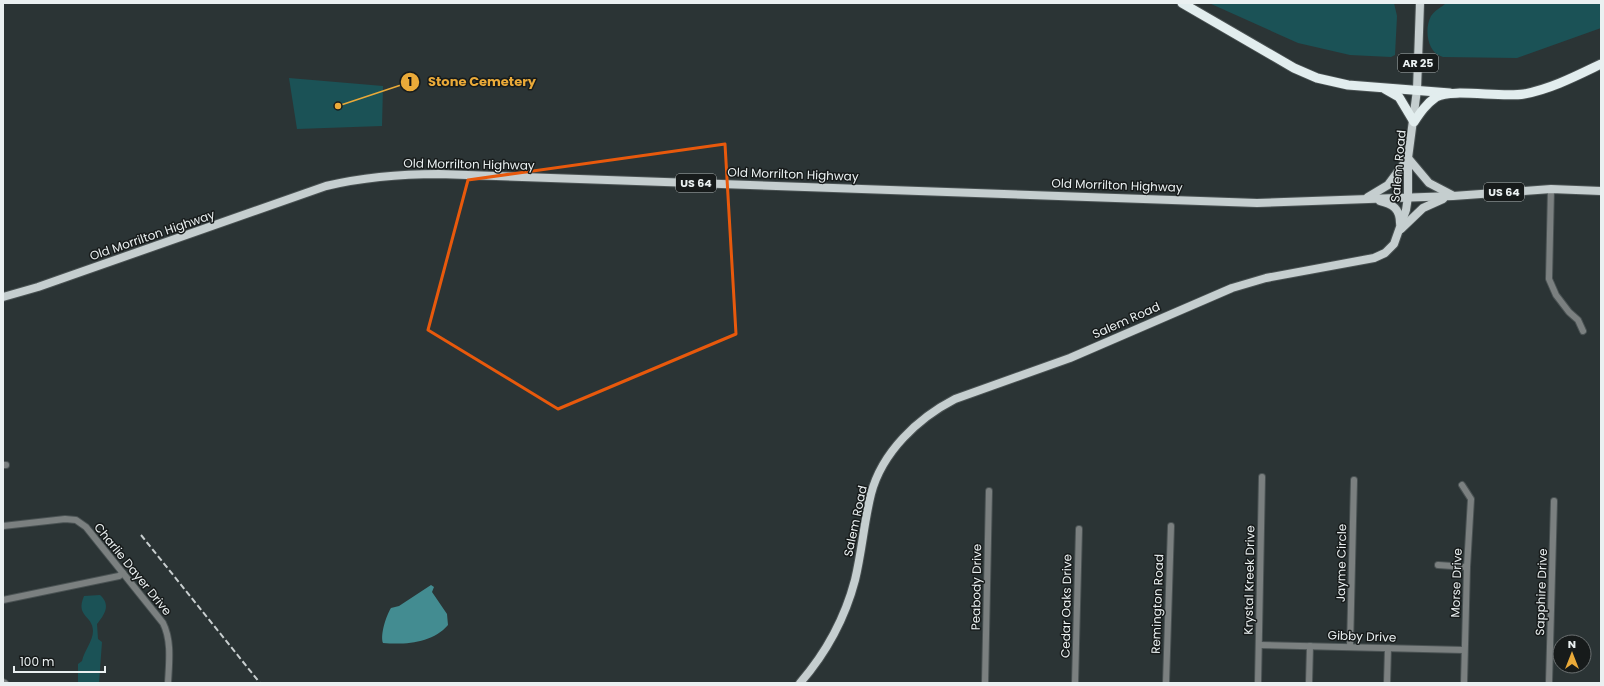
<svg xmlns="http://www.w3.org/2000/svg" width="1604" height="686" font-family="Poppins,sans-serif">
<style>
.green{fill:#1b5256}
.water{fill:#438c91}
.lines{fill:none;stroke-linecap:round;stroke-linejoin:round}
.minor-casing{stroke:#4a5253;stroke-width:8}
.major-casing{stroke:#4a5253;stroke-width:10}
.highway-casing{stroke:#4a5253;stroke-width:11}
.minor{stroke:#7b8080;stroke-width:6}
.major{stroke:#c5cecf;stroke-width:8}
.highway{stroke:#e2edee;stroke-width:9}
.rail{stroke:#c8cecf;stroke-width:2;stroke-dasharray:6 3;stroke-linecap:butt}
.marked{fill:none;stroke:#e8590c;stroke-width:3;stroke-linejoin:round}
.labels{text-anchor:middle;dominant-baseline:central;stroke-width:3;stroke-linejoin:round;paint-order:stroke}
.shield{fill:#171b1b;stroke:#abb0b1;stroke-width:1}
.shield-label{font-size:11px;font-weight:bold;fill:#eaf0f1}
.street-label{font-size:12px;fill:#eaf0f1;stroke:#171b1b}
.leader{fill:none;stroke:#eaaa39;stroke-width:1.5}
.callout-dot{fill:#eaaa39;stroke:#171b1b;stroke-width:1.5}
.mark-label{font-size:12px;text-anchor:middle;font-weight:bold;fill:#111}
.callout-label{font-size:13px;text-anchor:middle;font-weight:bold;fill:#eaaa39;stroke:#171b1b;stroke-width:3;stroke-linejoin:round;paint-order:stroke}
</style>
<rect width="100%" height="100%" fill="#2b3435"/>
<g class="green">
<path d="M1209 3H1394L1397 16 1395 55 1391 57 1350 55 1298 43Z"/>
<path d="M1446 3H1601V28L1517 58 1443 57C1427 53 1424 29 1431 16 1435 10 1442 7 1446 3Z"/>
<path d="M289 78 383 86 382 126 297 129Z"/>
<path d="M100 595C111 605 105 614 97 624L98 639 102 642 99 683H78V664L82 661C84 651 93 641 93 631 93 615 75 617 84 596Z"/>
</g>
<path class="water" d="M431 585 434 587 432 592 447 614 448 625C433 643 405 645 383 643 380 635 386 616 391 608L399 606Z"/>
<g class="lines">
<g class="minor-casing">
<g id="minor">
<path d="M1551 189 1549 279 1556 295 1569 312 1578 320 1583 331"/>
<path d="M3 465H6"/>
<path d="M1462 485 1471 499 1467 567 1464 683"/>
<path d="M3 526 65 519 76 520 86 527 163 623C172 641 169 663 168 683"/>
<path d="M1438 565 1467 567"/>
<path d="M3 600 119 576 123 573"/>
<path d="M1260 645 1464 650"/>
<path d="M1350 647 1354 480"/>
<path d="M3 682 5 683"/>
<path d="M985 683 989 491"/>
<path d="M1075 683 1079 529"/>
<path d="M1166 683 1171 526"/>
<path d="M1258 683 1262 477"/>
<path d="M1309 683 1310 646"/>
<path d="M1387 683 1388 648"/>
<path d="M1549 683 1554 501"/>
</g>
</g>
<g class="major-casing">
<g id="major">
<path d="M1368 197 1388 185 1408 158 1429 183 1452 195"/>
<path d="M1380 201C1393 204 1400 209 1400 223"/>
<path d="M1401 229 1423 208 1443 199"/>
<path d="M3 297 38 287 326 186C364 177 400 174 439 174L1257 203 1453 196 1551 189 1601 191"/>
<path d="M800 683C826 653 845 618 855 580 862 551 864 522 871 494 882 452 918 418 955 399L1070 358 1232 288 1266 278 1374 258 1385 253 1394 244 1406 210 1408 197V158L1417 90 1420 3"/>
</g>
</g>
<g class="highway-casing">
<g id="highway">
<path d="M1182 3 1294 68 1317 78 1348 85 1450 93"/>
<path d="M1385 89 1399 97 1414 122C1420 113 1426 104 1436 97 1452 88 1501 98 1524 94 1551 89 1576 76 1601 64"/>
</g>
</g>
<use href="#minor" class="minor"/>
<use href="#major" class="major"/>
<use href="#highway" class="highway"/>
<path class="rail" d="M141 535 260 683"/>
</g>
<path class="marked" d="M725 144 736 334 558 409 428 330 468 180Z"/>
<g class="labels">
<g class="shield">
<rect x="1398" y="54" width="40" height="18" rx="3"/>
<rect x="676" y="174" width="40" height="18" rx="3"/>
<rect x="1484" y="183" width="40" height="18" rx="3"/>
</g>
<g class="shield-label">
<text x="1418" y="63">AR 25</text>
<text x="696" y="183">US 64</text>
<text x="1504" y="192">US 64</text>
</g>
<g class="street-label">
<text transform="translate(469 164) rotate(1)">Old Morrilton Highway</text>
<text transform="translate(1398 166) rotate(-85)">Salem Road</text>
<text transform="translate(793 174) rotate(2)">Old Morrilton Highway</text>
<text transform="translate(1117 185) rotate(2)">Old Morrilton Highway</text>
<text transform="translate(152 235) rotate(-19)">Old Morrilton Highway</text>
<text transform="translate(1126 320) rotate(-24)">Salem Road</text>
<text transform="translate(855 521) rotate(-78)">Salem Road</text>
<text transform="translate(1341 563) rotate(-89)">Jayme Circle</text>
<text transform="translate(133 569) rotate(51)">Charlie Dayer Drive</text>
<text transform="translate(1249 580) rotate(-89)">Krystal Kreek Drive</text>
<text transform="translate(1456 583) rotate(-88)">Morse Drive</text>
<text transform="translate(976 587) rotate(-89)">Peabody Drive</text>
<text transform="translate(1541 592) rotate(-88)">Sapphire Drive</text>
<text transform="translate(1157 604) rotate(-88)">Remington Road</text>
<text transform="translate(1066 606) rotate(-89)">Cedar Oaks Drive</text>
<text transform="translate(1362 636) rotate(2)">Gibby Drive</text>
</g>
</g>
<path class="leader" d="M338 106L410 82"/>
<g class="callout-dot">
<circle cx="338" cy="106" r="4"/>
<circle cx="410" cy="82" r="10"/>
</g>
<g class="mark-label">
<text x="410" y="86">1</text>
</g>
<g class="callout-label">
<text x="482" y="86">Stone Cemetery</text>
</g>
<rect width="1604" height="686" fill="none" stroke="#eaf0f1" stroke-width="8"/>
<g transform="translate(1572 654)"><circle r="19" fill="#171b1b" stroke="#6b7071"/>
<path d="M0-3L7 15L0 10L-7 15Z" fill="#eaaa39"/>
<text y="-6" font-size="11" font-weight="bold" text-anchor="middle" fill="#eaf0f1">N</text>
</g>
<path d="M14 666v6h91v-6" fill="none" stroke="#eaf0f1" stroke-width="2"/>
<text x="20" y="666" font-size="12" fill="#eaf0f1" stroke="#171b1b" stroke-width="3" paint-order="stroke">100 m</text>
</svg>
